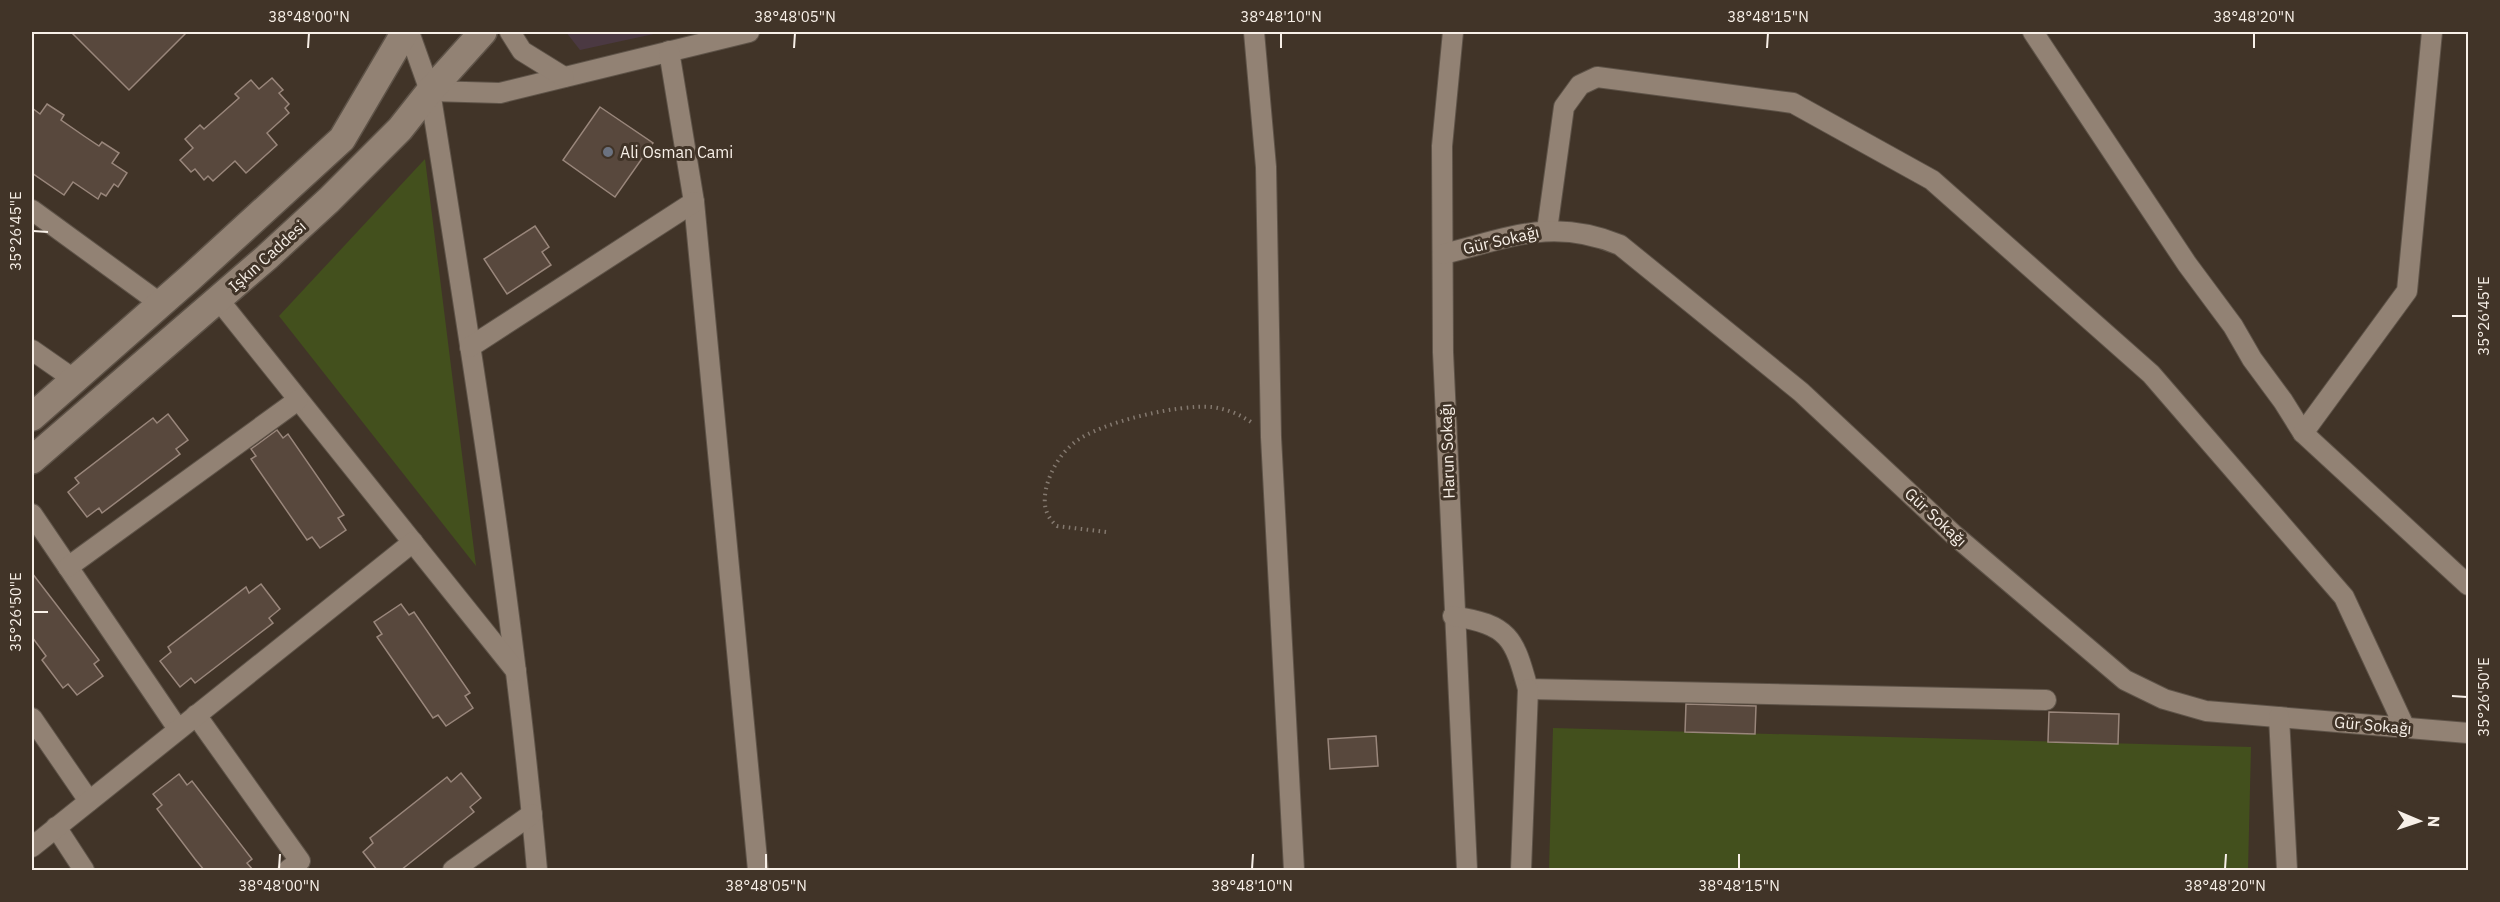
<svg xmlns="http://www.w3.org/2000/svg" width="2500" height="902" font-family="'IBM Plex Sans',sans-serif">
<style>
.education{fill:#4b3942}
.green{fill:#43501d}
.building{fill:#58483d;stroke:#99867b;stroke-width:1.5}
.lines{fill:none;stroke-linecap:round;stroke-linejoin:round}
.street-casing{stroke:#5e5348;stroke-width:22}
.secondary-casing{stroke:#5e5348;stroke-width:30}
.path{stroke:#84796f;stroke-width:4;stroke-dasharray:1.5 4.5;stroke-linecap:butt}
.street{stroke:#928274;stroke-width:20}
.secondary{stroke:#928274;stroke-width:27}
.ticks{fill:none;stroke:#f8f0e8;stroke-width:2}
.worship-dot{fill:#6b7280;stroke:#413428;stroke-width:2}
.labels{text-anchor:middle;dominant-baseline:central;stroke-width:6;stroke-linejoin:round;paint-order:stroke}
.poi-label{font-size:16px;fill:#f8f0e8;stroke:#413428;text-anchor:start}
.street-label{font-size:16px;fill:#f8f0e8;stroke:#413428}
.neatline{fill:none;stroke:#f8f0e8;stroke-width:2}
.ticks-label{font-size:15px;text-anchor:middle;fill:#f8f0e8}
</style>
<rect width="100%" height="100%" fill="#413428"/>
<path class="education" d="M566 32H663L580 50Z"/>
<g class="green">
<path d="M425 159 476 566 279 316Z"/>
<path d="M1553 728 2251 747 2248 870H1549Z"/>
</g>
<g class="building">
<path d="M71 32H187L129 90Z"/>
<path d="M272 78 283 90 279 93 289 104 285 108 289 113 267 133 277 145 246 173 235 161 213 181 208 176 204 180 195 169 191 172 180 160 193 148 185 139 200 125 204 129 239 98 235 94 251 80 259 89Z"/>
<path d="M47 104 64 115 61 120 84 136 99 146 102 142 119 153 112 163 127 173 118 187 114 184 106 196 101 193 98 199 73 182 64 195 32 173V108L40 114Z"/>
<path d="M600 107 653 143 615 197 563 160Z"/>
<path d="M535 226 549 247 542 252 551 265 507 294 484 259Z"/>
<path d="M168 414 188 440 176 449 180 454 102 513 99 508 87 517 68 492 79 483 75 478 153 418 157 423Z"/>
<path d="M277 430 283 438 288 434 344 515 338 518 346 530 320 548 312 537 307 540 251 459 256 456 251 449Z"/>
<path d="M32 573 99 660 94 664 103 676 77 695 68 684 63 688 42 660 46 656 32 637Z"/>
<path d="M261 584 280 609 269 618 273 623 195 683 191 678 180 687 160 661 171 652 168 647 246 587 249 593Z"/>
<path d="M401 604 409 615 414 612 470 693 465 696 473 708 446 726 438 715 433 718 377 637 382 634 374 622Z"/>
<path d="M1686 704 1756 706 1755 734 1685 732Z"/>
<path d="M2049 712 2119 714 2118 744 2048 742Z"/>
<path d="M1376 736 1378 766 1330 769 1328 739Z"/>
<path d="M461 773 481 798 470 807 474 812 401 870H377L363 852 373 843 370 838 447 777 451 782Z"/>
<path d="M179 774 187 785 192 781 252 859 247 863 253 870H204L195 859 157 809 162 805 153 794Z"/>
</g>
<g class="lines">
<g class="street-casing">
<g id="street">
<path d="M409 32 430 91 500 93 749 32"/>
<path d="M510 32 522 51 564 77"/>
<path d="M1254 32 1266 167 1271 437 1294 870"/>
<path d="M1453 32 1442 146 1443 352 1467 870"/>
<path d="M2033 32 2187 264 2233 326 2252 359 2283 401 2303 433 2468 585"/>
<path d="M669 51 694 202 758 870"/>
<path d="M430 91C471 350 514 609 537 870"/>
<path d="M32 210 161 304"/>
<path d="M1547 230 1564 107 1580 85 1597 77 1793 103 1932 180 2151 374 2344 597 2405 728"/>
<path d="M1443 254C1509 238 1552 217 1620 245L1801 392 1953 534 2125 680 2164 699 2206 711 2468 733"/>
<path d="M218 299 516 671"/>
<path d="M470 347 694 202"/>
<path d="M32 350 75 380"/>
<path d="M2303 433 2407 291 2432 32"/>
<path d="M32 514 178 729"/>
<path d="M68 567 298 400"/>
<path d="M1453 616C1509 625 1514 637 1528 689L2046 700"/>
<path d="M196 715 300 861 288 870"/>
<path d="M2279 717 2287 870"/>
<path d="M32 718 89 801"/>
<path d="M56 827 84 870"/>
<path d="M32 847 413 542"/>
<path d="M453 870 532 814"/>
<path d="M1521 870 1528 689"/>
</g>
</g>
<g class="secondary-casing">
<g id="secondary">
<path d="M32 417 190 278 342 139 405 32"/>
<path d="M32 460 267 257 329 200 400 129 430 91 483 32"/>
</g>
</g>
<path class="path" d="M1106 532 1057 526C1045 516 1043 504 1046 489 1050 471 1060 454 1075 442 1101 422 1179 404 1212 407 1227 409 1239 414 1251 422"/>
<use href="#street" class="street"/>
<use href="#secondary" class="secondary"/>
</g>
<path class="ticks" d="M308 48 309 33M794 48 795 33M1281 48V33M1767 48 1768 33M2254 48V33M33 231 48 232M2452 316H2467M33 612H48M2452 696 2467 697M279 869 280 854M766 869V854M1252 869 1253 854M1739 869V854M2225 869 2226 854"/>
<circle class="worship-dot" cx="608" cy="152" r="6"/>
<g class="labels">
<g class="poi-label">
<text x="620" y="152">Ali Osman Cami</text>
</g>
<g class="street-label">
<text transform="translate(1501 240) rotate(-13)">Gür Sokağı</text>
<text transform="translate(267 256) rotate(-42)">Işkın Caddesi</text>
<text transform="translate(1447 451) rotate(-92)">Harun Sokağı</text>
<text transform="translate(1936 517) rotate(43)">Gür Sokağı</text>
<text transform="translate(2373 725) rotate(5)">Gür Sokağı</text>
</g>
</g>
<rect width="2500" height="902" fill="none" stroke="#413428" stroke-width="66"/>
<g transform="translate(2419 821) rotate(92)" stroke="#413428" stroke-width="4.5" paint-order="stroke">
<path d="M0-4.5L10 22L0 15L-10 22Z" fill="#f8f0e8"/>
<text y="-9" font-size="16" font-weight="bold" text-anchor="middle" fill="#f8f0e8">N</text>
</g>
<rect x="33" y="33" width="2434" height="836" class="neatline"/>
<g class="ticks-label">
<text x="309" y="22">38°48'00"N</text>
<text x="795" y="22">38°48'05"N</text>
<text x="1281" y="22">38°48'10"N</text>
<text x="1768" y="22">38°48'15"N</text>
<text x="2254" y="22">38°48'20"N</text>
<text transform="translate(16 231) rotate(-90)" y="5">35°26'45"E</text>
<text transform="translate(2484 316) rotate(-90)" y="5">35°26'45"E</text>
<text transform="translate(16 612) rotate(-90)" y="5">35°26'50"E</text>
<text transform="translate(2484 697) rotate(-90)" y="5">35°26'50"E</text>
<text x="279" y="891">38°48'00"N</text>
<text x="766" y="891">38°48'05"N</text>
<text x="1252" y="891">38°48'10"N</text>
<text x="1739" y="891">38°48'15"N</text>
<text x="2225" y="891">38°48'20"N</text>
</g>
</svg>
